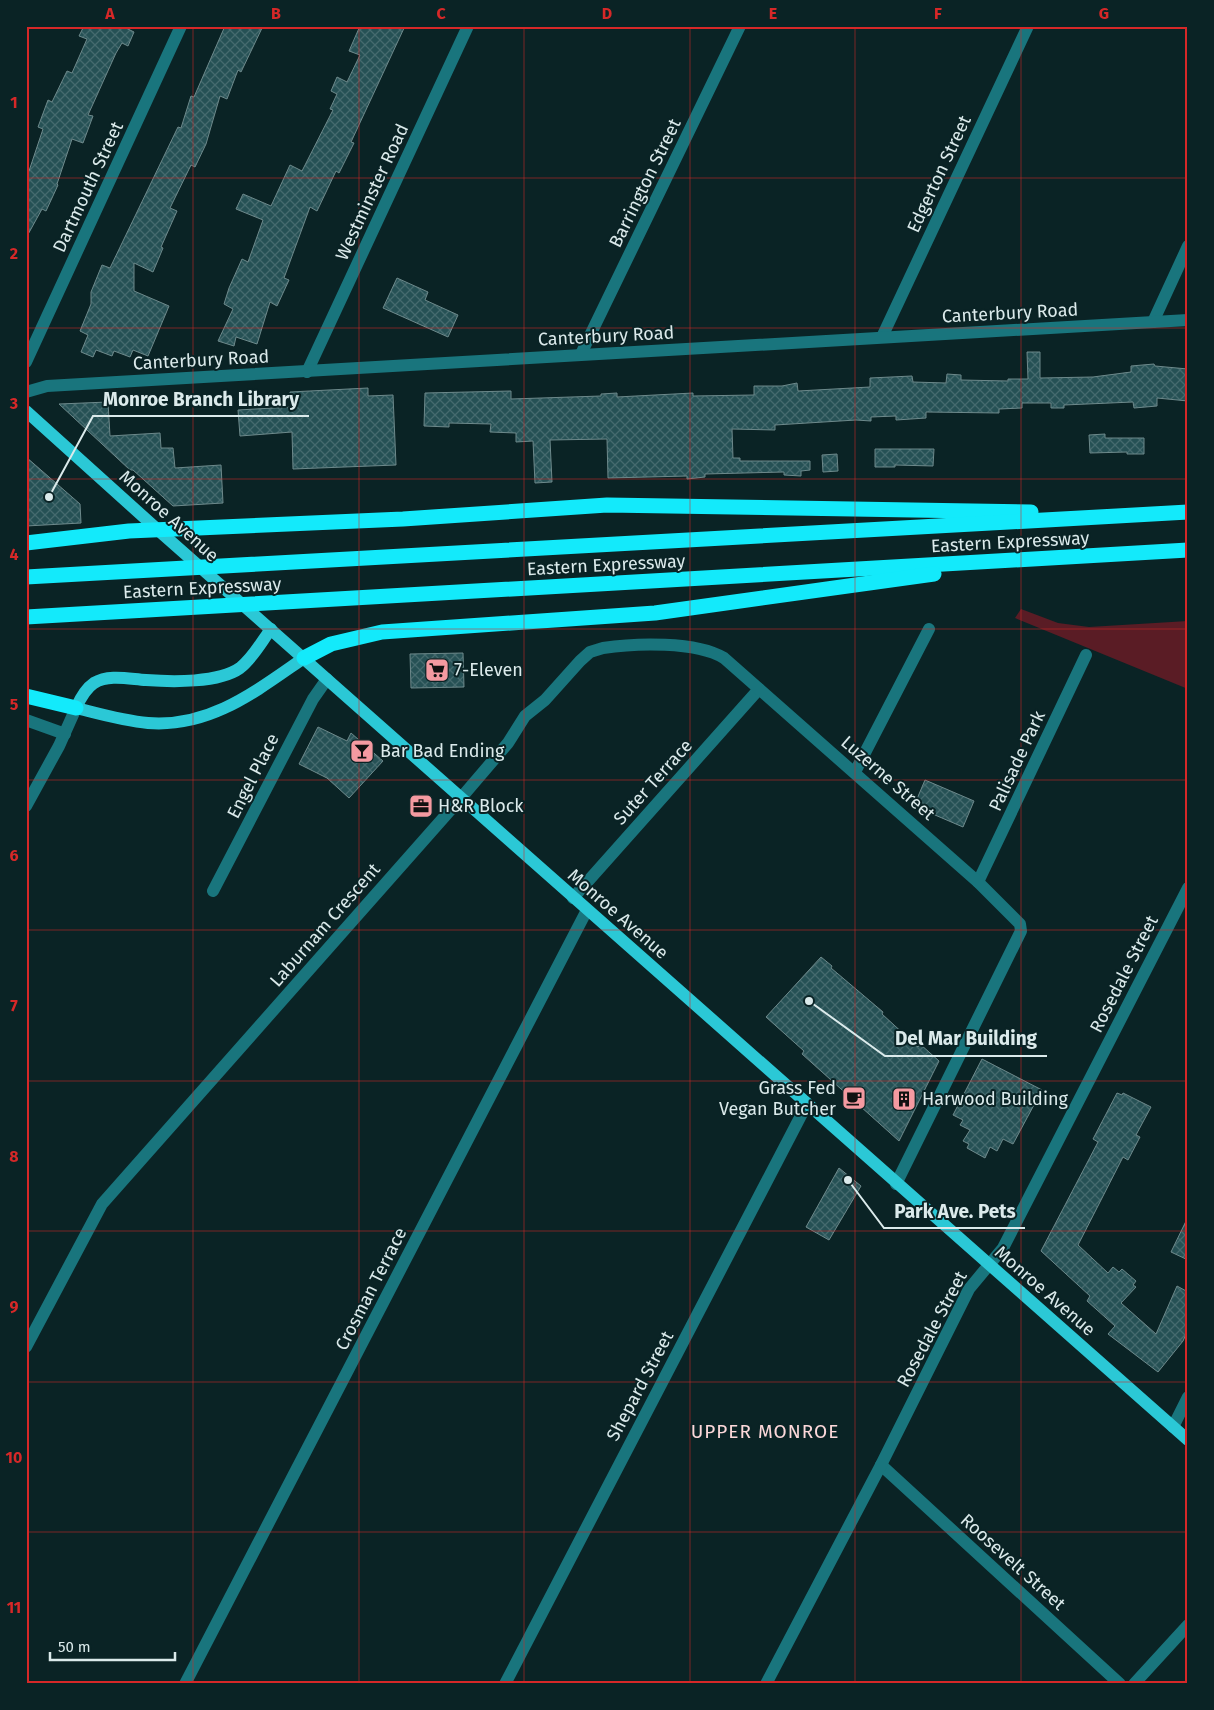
<svg xmlns="http://www.w3.org/2000/svg" width="1214" height="1710" font-family="'Fira Sans',sans-serif">
<style>
.green{fill:#5a1c25}
.building{fill:url(#building-cross-hatch);stroke:#6d898b}
.lines{fill:none;stroke-linecap:round;stroke-linejoin:round}
.minor{stroke:#19757d;stroke-width:12}
.major{stroke:#2bc8d6;stroke-width:12}
.highway{stroke:#13eafb;stroke-width:15}
.grid{fill:none;stroke:#d62828;stroke-width:1;stroke-opacity:0.55}
.labels{text-anchor:middle;dominant-baseline:central;stroke-width:4;stroke-linejoin:round;paint-order:stroke}
.street-label{font-size:18px;fill:#dbeaeb;stroke:#0a2325}
.poi-label{font-size:18px;fill:#dbeaeb;stroke:#0a2325;text-anchor:start}
.neighbourhood-label{font-size:19px;letter-spacing:1px;fill:#fcd8da;stroke:#0a2325}
.leader{fill:none;stroke:#dbeaeb;stroke-width:2}
.callout-dot{fill:#dbeaeb;stroke:#0a2325;stroke-width:2}
.callout-label{font-size:19px;text-anchor:middle;font-weight:bold;fill:#dbeaeb;stroke:#0a2325;stroke-width:4;stroke-linejoin:round;paint-order:stroke}
.neatline{fill:none;stroke:#d62828;stroke-width:2}
.grid-label{font-size:16px;text-anchor:middle;font-weight:bold;fill:#d62828}
</style>
<defs>
<pattern id="building-cross-hatch" width="8" height="8" patternUnits="userSpaceOnUse" patternTransform="scale(1.25)"><rect width="8" height="8" fill="#265155"/><path d="M0 0l8 8M0 8l8-8" fill="none" stroke="#456a6e"/></pattern>
</defs>
<rect width="100%" height="100%" fill="#0a2325"/>
<path class="green" d="M1021 609 1058 623 1089 627 1188 621V689L1015 618Z"/>
<g class="building">
<path d="M84 26H122L134 32 128 46 122 43 116 53 88 115 93 116 83 143 72 139 57 184 58 185 46 211 42 209 26 238V170L29 171 43 129 38 127 48 100 52 102 67 71 72 73 87 39 79 36Z"/>
<path d="M225 26H263L241 72 238 70 227 99 220 96 206 144 195 167 191 165 170 208 177 211 161 247 163 248 153 272 134 263V291L169 306 148 356 133 350 130 357 114 351 112 356 96 350 93 357 81 352 88 335 80 331 91 304V292L102 265 110 268 178 127 181 128 191 96 194 97Z"/>
<path d="M360 26H405L351 142 354 143 339 173 336 171 317 211 310 207 284 278 289 280 277 306 270 302 257 344 236 337 234 346 218 341 233 309 224 304 229 288 242 259 248 262 263 220 236 209 243 194 271 206 290 165 302 171 333 110 330 109 337 94 331 91 337 77 347 82 360 55 349 51Z"/>
<path d="M397 278 428 292 425 300 458 315 448 337 383 308Z"/>
<path d="M1027 352H1040V378L1093 377 1131 372V366L1154 364 1155 366 1188 369V401L1157 398V406L1134 408 1133 402 1064 405V408H1051V403H1022V408L999 409V413L926 412V418L896 420V416L871 417V421L856 420 775 425V430L732 429 733 458H740V461H810V470L801 471V476L784 475V472L705 474V477L687 479V476L608 478 607 439 550 440 552 482 535 483 533 441 516 442V433L490 432 491 424 449 423V427L424 426 425 393 511 391V399L601 396V394L617 393V397L693 393V396L754 395V386H782L797 383 798 391 870 387V378L912 376 913 382 946 383 947 374 961 375V380L1008 381V379H1028Z"/>
<path d="M368 388V396L393 395 396 465 293 469 292 432 240 436 238 410 291 407 290 392Z"/>
<path d="M108 402 110 436 160 433 161 448H173L175 468 221 465 223 503 173 506 133 470H130L59 404Z"/>
<path d="M1105 434V438H1144V454H1127V452L1090 453 1089 435Z"/>
<path d="M875 449H934L933 466 895 465V467H875Z"/>
<path d="M837 454 838 471 823 472 822 455Z"/>
<path d="M26 457 80 504 81 523 26 526Z"/>
<path d="M463 653 464 687 411 688 410 654Z"/>
<path d="M318 727 347 741 351 733 383 761 349 798 327 778 299 764Z"/>
<path d="M925 780 974 801 963 827 914 806Z"/>
<path d="M821 957 832 966 831 968 883 1012 882 1014 918 1047 920 1044 939 1061 899 1141 802 1054 804 1051 766 1017Z"/>
<path d="M982 1059 1042 1090 1013 1144 1003 1139 997 1151 990 1147 985 1158 967 1148 969 1144 963 1141 970 1130 960 1125 963 1120 953 1115Z"/>
<path d="M1117 1093 1122 1095 1123 1093 1151 1107 1136 1135 1140 1137 1128 1160 1123 1157 1078 1245 1108 1273 1113 1267 1119 1272 1122 1269 1136 1281 1133 1285 1136 1287 1121 1303 1156 1334 1177 1286 1188 1292V1330L1183 1341 1158 1372 1108 1334 1115 1326 1087 1301 1090 1296 1041 1251 1098 1142 1093 1139Z"/>
<path d="M839 1168 861 1186 829 1240 806 1227Z"/>
<path d="M1188 1217V1260L1171 1252Z"/>
</g>
<g class="lines">
<g class="minor">
<path d="M1153 322 1188 246"/>
<path d="M882 337 1028 26"/>
<path d="M581 354 740 26"/>
<path d="M26 362 181 26"/>
<path d="M307 372 468 26"/>
<path d="M26 392 47 386 1188 320"/>
<path d="M26 720 65 734"/>
<path d="M855 772 929 629"/>
<path d="M26 806 59 746 76 708"/>
<path d="M978 882 1086 655"/>
<path d="M213 891 313 699 327 679"/>
<path d="M573 898 759 689"/>
<path d="M26 1347 102 1204 461 798 508 743 525 716 545 700 580 661 590 652 603 648C635 643 696 641 724 658L978 882 1020 924 1021 931 896 1184"/>
<path d="M1173 1427 1188 1397"/>
<path d="M881 1465 1120 1684"/>
<path d="M185 1684 587 910"/>
<path d="M505 1684 807 1104"/>
<path d="M766 1684 881 1465 969 1289 1003 1248 1188 888"/>
<path d="M1134 1684 1188 1625"/>
</g>
<g class="major">
<path d="M26 411 158 530 1188 1440"/>
<path d="M271 629C262 641 253 658 240 668 219 683 172 682 146 680 129 679 109 674 94 683 85 689 80 699 76 708 100 714 124 721 148 723 210 728 256 691 304 658"/>
</g>
<g class="highway">
<path d="M26 543 129 531 403 519 607 505 1031 512"/>
<path d="M26 577 1188 512"/>
<path d="M26 617 1188 550"/>
<path d="M304 658 331 644 382 632 655 613 934 574"/>
<path d="M26 696 76 708"/>
</g>
</g>
<path class="grid" d="M193 26V1684M359 26V1684M524 26V1684M690 26V1684M855 26V1684M1021 26V1684M26 178H1188M26 328H1188M26 479H1188M26 629H1188M26 780H1188M26 930H1188M26 1081H1188M26 1231H1188M26 1382H1188M26 1532H1188"/>
<defs>
<g id="supermarket-square" transform="scale(1.25)"><rect x="-9" y="-9" width="18" height="18" rx="4" fill="#f49aa1" stroke="#0a2325"/><path d="M-6-5.5h2.5l.6 2H6L4.5 2H-2.5L-4.4-4H-6ZM-1.5 3.2a1.3 1.3 0 1 0 .1 0ZM3 3.2a1.3 1.3 0 1 0 .1 0Z" fill="#111"/></g>
<g id="bar-square" transform="scale(1.25)"><rect x="-9" y="-9" width="18" height="18" rx="4" fill="#f49aa1" stroke="#0a2325"/><path d="M-6-5H6L.8 .8V4.5H3.5V6h-7V4.5H-.8V.8Z" fill="#111"/></g>
<g id="office-square" transform="scale(1.25)"><rect x="-9" y="-9" width="18" height="18" rx="4" fill="#f49aa1" stroke="#0a2325"/><path d="M-6-3h4V-5.5h4V-3h4V5H-6ZM-1-4.5V-3h2v-1.5ZM-6 0V1H6V0Z" fill="#111"/></g>
<g id="cafe-square" transform="scale(1.25)"><rect x="-9" y="-9" width="18" height="18" rx="4" fill="#f49aa1" stroke="#0a2325"/><path d="M-5.5-4.5H6V0H3Q3 3.5 0 3.5H-2.5Q-5.5 3.5-5.5 0ZM3-3.2v2h1.7v-2ZM-6 4.5H4V6H-6Z" fill="#111"/></g>
<g id="building-square" transform="scale(1.25)"><rect x="-9" y="-9" width="18" height="18" rx="4" fill="#f49aa1" stroke="#0a2325"/><path d="M-4-6H4V6H1V3H-1V6H-4ZM-2.5-4.3h1.7v1.8h-1.7ZM.8-4.3h1.7v1.8H.8ZM-2.5-1h1.7V.8h-1.7ZM.8-1h1.7V.8H.8Z" fill="#111"/></g>
</defs>
<g fill-rule="evenodd">
<use href="#supermarket-square" x="437" y="670"/>
<use href="#bar-square" x="362" y="751"/>
<use href="#office-square" x="421" y="806"/>
<use href="#cafe-square" x="854" y="1098"/>
<use href="#building-square" x="904" y="1099"/>
</g>
<g class="labels">
<g class="street-label">
<text transform="translate(939 174) rotate(-65)">Edgerton Street</text>
<text transform="translate(645 183) rotate(-64)">Barrington Street</text>
<text transform="translate(88 187) rotate(-65)">Dartmouth Street</text>
<text transform="translate(372 192) rotate(-65)">Westminster Road</text>
<text transform="translate(1010 313) rotate(-3)">Canterbury Road</text>
<text transform="translate(606 336) rotate(-3)">Canterbury Road</text>
<text transform="translate(201 360) rotate(-3)">Canterbury Road</text>
<text transform="translate(169 516) rotate(42)">Monroe Avenue</text>
<text transform="translate(1010 542) rotate(-3)">Eastern Expressway</text>
<text transform="translate(606 565) rotate(-3)">Eastern Expressway</text>
<text transform="translate(202 588) rotate(-3)">Eastern Expressway</text>
<text transform="translate(1017 761) rotate(-65)">Palisade Park</text>
<text transform="translate(253 776) rotate(-63)">Engel Place</text>
<text transform="translate(888 778) rotate(41)">Luzerne Street</text>
<text transform="translate(653 782) rotate(-48)">Suter Terrace</text>
<text transform="translate(618 914) rotate(41)">Monroe Avenue</text>
<text transform="translate(325 925) rotate(-49)">Laburnam Crescent</text>
<text transform="translate(1124 974) rotate(-63)">Rosedale Street</text>
<text transform="translate(371 1289) rotate(-63)">Crosman Terrace</text>
<text transform="translate(1045 1291) rotate(41)">Monroe Avenue</text>
<text transform="translate(932 1329) rotate(-62)">Rosedale Street</text>
<text transform="translate(640 1386) rotate(-62)">Shepard Street</text>
<text transform="translate(1013 1562) rotate(42)">Roosevelt Street</text>
</g>
<g class="poi-label">
<text x="454" y="670">7-Eleven</text>
<text x="380" y="751">Bar Bad Ending</text>
<text x="438" y="806">H&amp;R Block</text>
<text x="836" y="1088" text-anchor="end">Grass Fed<tspan x="836" dy="21">Vegan Butcher</tspan></text>
<text x="922" y="1099">Harwood Building</text>
</g>
<g class="neighbourhood-label">
<text x="765" y="1431">UPPER MONROE</text>
</g>
</g>
<path class="leader" d="M49 497L93 416H309M809 1001L885 1056H1047M848 1180L884 1228H1025"/>
<g class="callout-dot">
<circle cx="49" cy="497" r="5"/>
<circle cx="809" cy="1001" r="5"/>
<circle cx="848" cy="1180" r="5"/>
</g>
<g class="callout-label">
<text x="201" y="406">Monroe Branch Library</text>
<text x="966" y="1045">Del Mar Building</text>
<text x="955" y="1218">Park Ave. Pets</text>
</g>
<rect width="1214" height="1710" fill="none" stroke="#0a2325" stroke-width="55"/>
<path d="M50 1652v8h125v-8" fill="none" stroke="#dbeaeb" stroke-width="2.5"/>
<text x="58" y="1652" font-size="15" fill="#dbeaeb" stroke="#0a2325" stroke-width="4" paint-order="stroke">50 m</text>
<rect x="28" y="28" width="1158" height="1654" class="neatline"/>
<g class="grid-label">
<text x="110" y="19">A</text>
<text x="276" y="19">B</text>
<text x="441" y="19">C</text>
<text x="607" y="19">D</text>
<text x="773" y="19">E</text>
<text x="938" y="19">F</text>
<text x="1104" y="19">G</text>
<text x="14" y="108">1</text>
<text x="14" y="259">2</text>
<text x="14" y="409">3</text>
<text x="14" y="560">4</text>
<text x="14" y="710">5</text>
<text x="14" y="861">6</text>
<text x="14" y="1011">7</text>
<text x="14" y="1162">8</text>
<text x="14" y="1312">9</text>
<text x="14" y="1463">10</text>
<text x="14" y="1613">11</text>
</g>
</svg>
